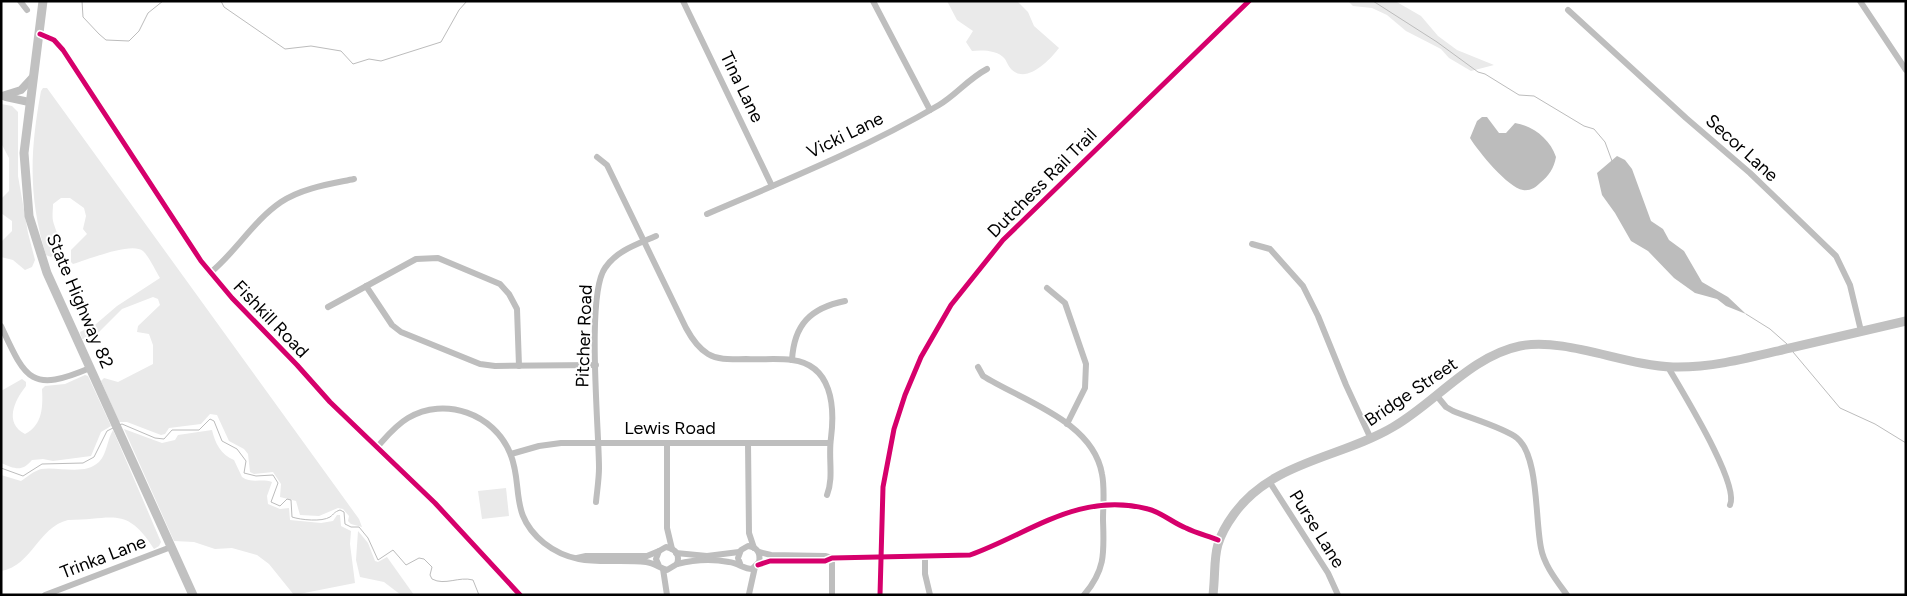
<svg xmlns="http://www.w3.org/2000/svg" width="1907" height="596" font-family="Figtree,sans-serif">
<style>
.green{fill:#eaeaea}
.water{fill:#bcbcbc}
.lines{fill:none;stroke-linecap:round;stroke-linejoin:round}
.stream{stroke:#bcbcbc;stroke-width:1}
.minor{stroke:#bebebe;stroke-width:6}
.tertiary{stroke:#bebebe;stroke-width:8}
.secondary{stroke:#c1c1c1;stroke-width:9}
.cycleway-casing{stroke:#fff;stroke-width:8}
.cycleway{stroke:#d6006c;stroke-width:5}
.labels{text-anchor:middle;stroke-width:4;stroke-linejoin:round;paint-order:stroke}
.street-label{font-size:18px;fill:#000;stroke:#fff}
</style>
<rect width="100%" height="100%" fill="#fff"/>
<g class="green">
<path d="M 947,1 L 1017,1 L 1028,12 L 1034,26 L 1059,48 C 1050,60 1026,85 1011,69 C 1008,66 1007,62 1005,59 C 998,50 982,50 972,51 L 966,42 L 973,31 L 957,20 Z"/>
<polygon points="1348,1 1395,1 1421,16 1438,36 1457,50 1494,65 1471,71 1449,58 1441,49 1406,31 1387,15 1372,8 1353,6"/>
<path d="M 43,88 L 47,88 L 359,519 L 362,527 L 351,524 L 348,521 L 349,516 L 343,509 L 338,508 L 319,516 L 300,515 L 296,501 L 280,497 L 281,484 L 273,472 L 254,474 L 250,472 L 248,454 L 244,449 L 229,441 L 217,415 L 210,414 L 201,424 L 169,428 L 165,434 L 161,435 L 127,422 L 119,422 L 101,381 L 104,378 L 118,382 L 153,364 L 153,345 L 149,334 L 137,332 L 138,326 L 160,305 L 158,299 L 153,297 L 122,309 L 94,337 L 82,339 L 80,332 L 96,324 L 117,306 L 160,278 C 155,270 150,258 143,251 C 132,241 87,260 73,264 L 71,262 L 71,250 L 87,234 L 83,229 L 86,216 L 84,208 L 70,198 L 61,198 L 53,204 C 53,209 52,216 53,221 C 57,236 66,246 51,257 L 46,255 C 28,197 30,150 41,91 Z"/>
<polygon points="1,104 12,106 18,112 18,176 28,233 35,260 32,267 25,270 13,260 1,257 1,242 12,231 12,221 1,213 1,199 9,191 9,158 1,143"/>
<path d="M 85,375 L 88,376 L 111,426 L 101,432 L 91,456 L 53,461 L 43,459 L 32,460 C 22,472 15,469 1,463 L 1,391 L 22,379 L 26,382 L 26,386 C 14,401 4,423 25,434 C 43,425 43,406 42,389 L 45,386 L 65,384 Z"/>
<path d="M 124,429 L 162,443 L 175,440 L 178,435 L 212,430 C 215,443 221,455 234,460 L 242,477 C 252,484 262,478 272,482 L 267,496 L 268,504 L 280,509 L 289,508 L 290,520 L 321,523 L 333,521 L 337,515 L 340,515 L 341,526 L 351,531 L 350,544 L 355,583 L 294,595 L 269,564 L 257,555 L 232,548 L 215,549 L 194,542 L 174,541 Z"/>
<path d="M 113,430 L 161,542 L 159,546 L 154,549 C 126,505 113,520 68,520 C 38,527 32,566 1,571 L 1,475 L 21,481 C 27,477 34,471 41,469 C 58,466 84,476 99,462 C 107,454 107,440 113,430 Z"/>
<polygon points="506,488 509,516 482,519 478,491"/>
<polygon points="358,531 368,543 375,561 378,562 387,557 414,595 401,595 384,582 360,577 356,560"/>
</g>
<g class="water">
<path d="M 1482,117 L 1487,117 L 1499,133 L 1506,133 L 1515,123 C 1533,126 1550,139 1556,157 C 1554,168 1549,176 1540,183 C 1535,188 1530,191 1523,190 C 1508,188 1478,151 1470,138 L 1477,121 Z"/>
<polygon points="1617,156 1625,160 1632,169 1651,221 1663,229 1669,240 1684,251 1702,282 1728,297 1746,314 1726,306 1717,299 1695,293 1674,278 1648,251 1631,241 1615,213 1602,195 1597,173"/>
</g>
<g class="lines">
<g class="stream">
<polyline points="82,1 83,17 99,34 106,40 129,41 139,31 148,13 163,1"/>
<polyline points="221,1 224,7 285,49 311,46 341,51 353,64 369,59 381,61 441,42 459,10 467,1"/>
<polyline points="1373,1 1437,42 1478,72 1485,74 1519,95 1534,96 1584,126 1594,129 1605,142 1612,161"/>
<polyline points="1746,314 1770,329 1787,344"/>
<polyline points="1793,352 1840,408 1875,424 1906,443"/>
<path d="M 119,425 L 122,424 L 155,438 L 164,439 L 172,430 L 199,430 L 210,419 L 214,421 L 222,441 L 237,449 L 246,461 L 244,473 L 256,476 L 273,475 L 278,483 L 271,502 L 280,506 L 287,499 L 291,500 L 292,517 C 301,520 322,522 330,517 C 334,514 334,512 340,510 L 344,512 L 345,524 L 351,527 L 359,527 L 368,538 L 378,560 L 393,550 L 406,565 L 419,558 L 424,559 L 432,567 L 430,575 L 432,579 C 445,586 459,576 473,580 L 479,595"/>
<polyline points="1,468 23,476 42,464 83,463 94,457 107,431 113,428"/>
</g>
<g class="minor">
<polyline points="20,1 27,10"/>
<polyline points="683,1 772,186"/>
<polyline points="873,1 930,110"/>
<polyline points="1860,1 1906,70"/>
<polyline points="1568,10 1686,118 1750,173 1836,256 1850,285 1861,331"/>
<polyline points="40,34 54,40 63,50 201,261 232,298 297,365 330,402 435,503 520,595"/>
<path d="M 597,157 L 607,165 L 686,328 C 692,339 698,348 708,354 C 720,361 733,359 746,359 C 761,360 777,358 792,360 C 832,365 835,406 831,438 C 828,458 834,477 827,495"/>
<path d="M 707,214 C 784,181 866,148 939,105 C 956,95 968,79 987,69"/>
<polyline points="1252,244 1270,249 1303,286 1318,316 1346,385 1371,439"/>
<path d="M 210,273 C 236,252 253,221 281,202 C 302,188 330,184 354,179"/>
<polyline points="366,286 392,325 401,332 480,364 495,366 596,365"/>
<polyline points="1047,288 1065,303 1086,364 1085,388 1067,424"/>
<polyline points="328,307 416,259 438,258 500,284 509,294 517,309 519,366"/>
<path d="M 1,326 C 26,380 31,393 90,368"/>
<path d="M 792,360 C 794,325 810,308 845,301"/>
<path d="M 978,367 L 983,376 C 1023,401 1093,421 1102,474 C 1105,489 1103,505 1103,520 C 1104,552 1106,569 1084,595"/>
<path d="M 1668,367 C 1681,390 1740,484 1730,505"/>
<path d="M 1437,396 L 1446,407 L 1453,411 C 1470,418 1505,428 1517,438 C 1539,456 1535,520 1541,548 C 1544,565 1557,581 1567,595"/>
<polyline points="667,443 667,528 672,549"/>
<polyline points="748,443 749,533 754,548"/>
<path d="M 378,446 C 387,436 396,425 408,418 C 445,396 494,414 510,453 C 524,486 508,514 544,543 C 577,569 608,558 646,562 C 654,563 660,568 667,570 L 677,564 C 680,555 676,549 666,547 L 659,551 L 656,559 L 659,566"/>
<polyline points="511,454 539,446 561,443 830,443"/>
<polyline points="1269,481 1328,573 1338,595"/>
<path d="M 596,502 C 597,491 599,479 599,468 C 599,429 586,295 605,268 C 617,250 638,244 656,236"/>
<polyline points="759,552 771,555 825,556 832,558"/>
<polyline points="676,553 707,556 739,552"/>
<polyline points="925,557 925,574 930,595"/>
<polyline points="577,558 586,556 647,556 659,551"/>
<polyline points="832,558 832,595"/>
<path d="M 677,564 C 693,560 713,559 729,562 C 738,563 744,569 752,569 L 759,562 C 761,553 757,547 748,546 L 741,550 L 738,558 L 741,566"/>
<path d="M 758,565 L 770,561 L 825,561 L 832,558 L 970,555 C 1031,533 1079,491 1148,509 C 1161,512 1173,523 1186,528 C 1196,533 1208,536 1218,540"/>
<polyline points="663,569 667,595"/>
<polyline points="749,594 755,567"/>
<polyline points="45,595 171,547"/>
</g>
<g class="tertiary">
<polyline points="2,96 21,90 33,77"/>
<polyline points="6,97 29,102"/>
</g>
<g class="secondary">
<polyline points="43,1 24,153 29,216 47,273 193,595"/>
<path d="M 1213,595 C 1217,559 1210,547 1234,514 C 1272,461 1341,458 1393,427 C 1435,403 1471,356 1520,346 C 1565,337 1626,366 1673,367 C 1713,368 1752,357 1790,348 C 1829,339 1867,330 1906,321"/>
</g>
<g class="cycleway-casing">
<g id="cycleway">
<polyline points="40,34 54,40 63,50 201,261 232,298 297,365 330,402 435,503 520,595"/>
<path d="M 758,565 L 770,561 L 825,561 L 832,558 L 970,555 C 1031,533 1079,491 1148,509 C 1161,512 1173,523 1186,528 C 1196,533 1208,536 1218,540"/>
<polyline points="880,595 883,487 894,429 905,395 921,357 951,305 1003,240 1249,1"/>
</g>
</g>
<use href="#cycleway" class="cycleway"/>
</g>
<g class="labels">
<g class="street-label">
<text transform="translate(742 87) rotate(64)" y="6">Tina Lane</text>
<text transform="translate(845 135) rotate(-26)" y="6">Vicki Lane</text>
<text transform="translate(1742 148) rotate(42)" y="6">Secor Lane</text>
<text transform="translate(1042 183) rotate(-45)" y="6">Dutchess Rail Trail</text>
<text transform="translate(80 301) rotate(67)" y="6">State Highway 82</text>
<text transform="translate(271 319) rotate(46)" y="6">Fishkill Road</text>
<text transform="translate(584 336) rotate(-88)" y="6">Pitcher Road</text>
<text transform="translate(1411 392) rotate(-34)" y="6">Bridge Street</text>
<text x="670" y="434">Lewis Road</text>
<text transform="translate(1317 529) rotate(58)" y="6">Purse Lane</text>
<text transform="translate(103 557) rotate(-21)" y="6">Trinka Lane</text>
</g>
</g>
<rect width="1907" height="596" fill="none" stroke="#000000" stroke-width="5"/>
</svg>
